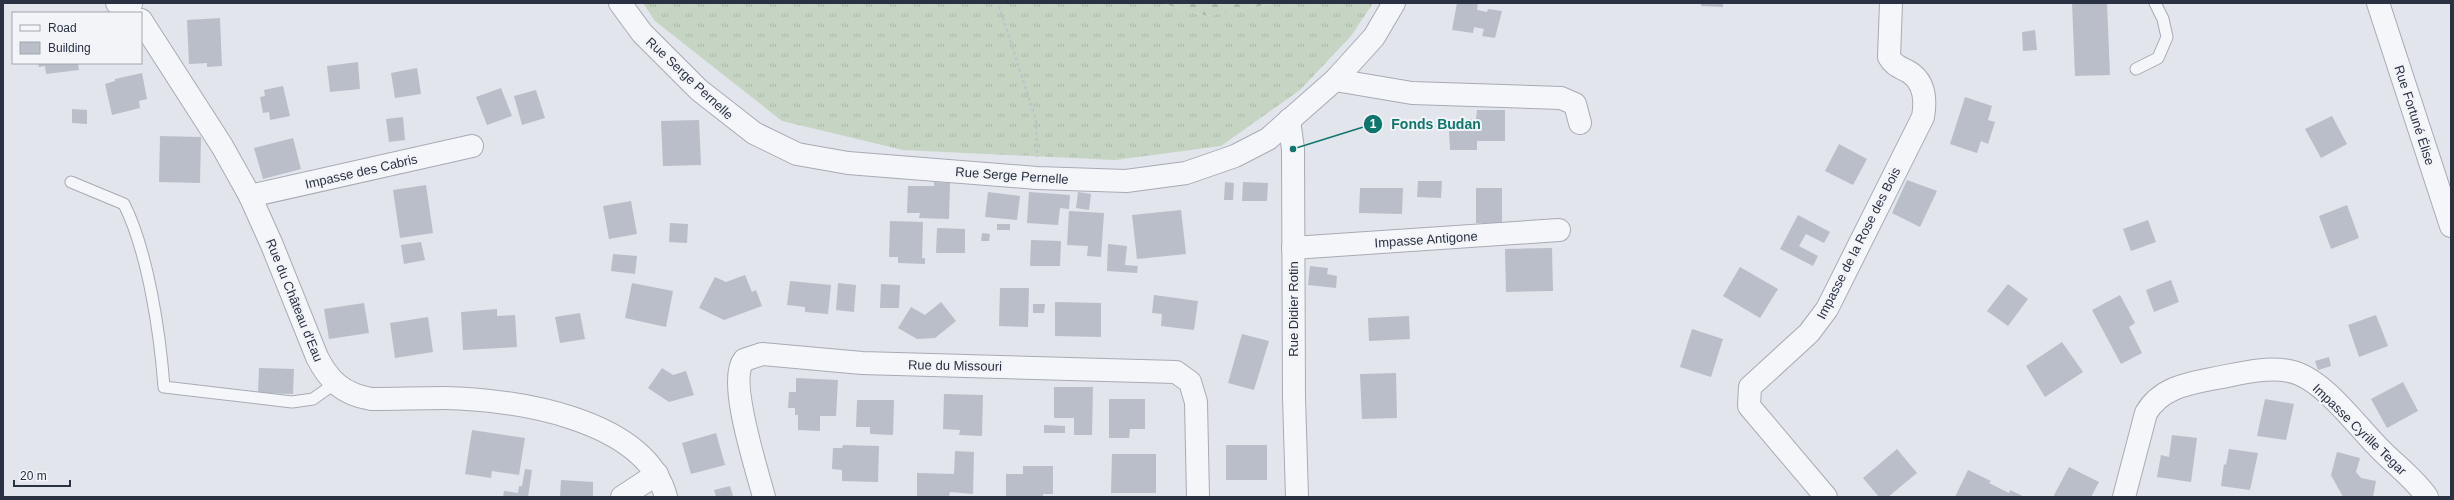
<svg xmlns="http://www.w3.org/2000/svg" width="2454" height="500" font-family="Arial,sans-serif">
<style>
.grass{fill:url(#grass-tufts)}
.forest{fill:url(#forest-firs)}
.building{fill:#b9bec8}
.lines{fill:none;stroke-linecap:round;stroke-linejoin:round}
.service-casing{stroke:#a7abb5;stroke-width:13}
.minor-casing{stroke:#a7abb5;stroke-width:24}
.tertiary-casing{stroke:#a7abb5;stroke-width:24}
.path{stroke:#c0c3ca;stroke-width:2.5;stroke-dasharray:3 3;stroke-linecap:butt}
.service{stroke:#f5f6f9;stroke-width:11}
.minor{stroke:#f5f6f9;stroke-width:22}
.tertiary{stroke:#f5f6f9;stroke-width:22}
.labels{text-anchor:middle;stroke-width:4;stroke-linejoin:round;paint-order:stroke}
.street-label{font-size:13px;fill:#2a3143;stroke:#f2f4f8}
.leader{fill:none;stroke:#0f766e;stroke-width:1.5}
.callout-dot{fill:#0f766e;stroke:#f2f4f8;stroke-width:1.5}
.mark-label{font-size:12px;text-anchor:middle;font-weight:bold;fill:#fff}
.callout-label{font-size:14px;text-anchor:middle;font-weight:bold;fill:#0f766e;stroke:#f2f4f8;stroke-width:4;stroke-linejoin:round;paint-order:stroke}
</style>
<defs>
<pattern id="grass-tufts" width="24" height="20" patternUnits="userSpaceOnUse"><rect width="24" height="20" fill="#c6d5c3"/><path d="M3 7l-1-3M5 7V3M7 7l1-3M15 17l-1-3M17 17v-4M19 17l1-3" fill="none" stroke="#aab7a9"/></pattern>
<pattern id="forest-firs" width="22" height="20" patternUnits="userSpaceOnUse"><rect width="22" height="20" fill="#c6d5c3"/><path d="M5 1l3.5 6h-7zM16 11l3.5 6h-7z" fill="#aab7a9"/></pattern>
</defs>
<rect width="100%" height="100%" fill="#e2e5eb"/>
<polygon class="grass" points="643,3 1161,3 1207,16 1276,3 1373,3 1351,36 1300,90 1221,146 1115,160 903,150 782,121 655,21"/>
<polygon class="forest" points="1161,3 1276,3 1207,16"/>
<g class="building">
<polygon points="1457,3 1478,3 1477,10 1487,12 1488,9 1502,11 1495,38 1482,36 1484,29 1474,27 1473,33 1452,30"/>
<polygon points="1701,3 1723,3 1723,7 1701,6"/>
<polygon points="2072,3 2107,3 2110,75 2075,76"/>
<polygon points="220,18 222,66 207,67 207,63 189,64 187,20"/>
<polygon points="2035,30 2037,50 2023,51 2022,32"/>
<polygon points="358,62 360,89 330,92 327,66"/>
<polygon points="38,63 78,63 79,70 46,74 45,66 39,67"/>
<polygon points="417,68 421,94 395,98 391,73"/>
<polygon points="142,73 147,99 139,101 140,108 112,115 105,84 115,81 115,79"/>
<polygon points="283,86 290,116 270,120 269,112 263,113 260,97 265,96 264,90"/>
<polygon points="501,88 512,116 487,125 476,97"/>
<polygon points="536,90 545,118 522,125 514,96"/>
<polygon points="1965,97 1992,106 1988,120 1995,122 1988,144 1981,141 1977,153 1950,144"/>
<polygon points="72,109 87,110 87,124 72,123"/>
<polygon points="1477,110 1505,110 1505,141 1477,141 1477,150 1450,150 1449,131 1467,130 1467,119 1476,119"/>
<polygon points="2332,116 2347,144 2321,158 2305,129"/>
<polygon points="403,117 405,140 389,142 386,119"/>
<polygon points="699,120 701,165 663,166 661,121"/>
<polygon points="160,136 201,137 200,183 159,182"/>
<polygon points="293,138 301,169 263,179 254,148"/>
<polygon points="1839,144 1867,159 1853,185 1825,171"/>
<polygon points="1907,180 1937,191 1920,227 1892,213"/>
<polygon points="1418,181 1442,181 1441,198 1417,197"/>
<polygon points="934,182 950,183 949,219 919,218 920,213 907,213 908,186 934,186"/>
<polygon points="1225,182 1234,183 1233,200 1224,200"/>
<polygon points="1243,182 1268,183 1267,201 1242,201"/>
<polygon points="426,185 433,233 400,238 393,190"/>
<polygon points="1360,188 1403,188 1402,214 1359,213"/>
<rect x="1476" y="188" width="26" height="35"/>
<polygon points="988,192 1020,196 1017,220 985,217"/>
<polygon points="1029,192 1070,195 1069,209 1060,208 1058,225 1027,223"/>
<polygon points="1078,192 1091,194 1089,210 1076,208"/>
<polygon points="631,201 637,234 609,239 603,206"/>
<polygon points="2347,205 2359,238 2331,249 2319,216"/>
<polygon points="1181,210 1186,254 1137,259 1132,215"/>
<polygon points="1069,211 1104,213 1101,257 1087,256 1088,246 1067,245"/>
<polygon points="1798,215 1830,232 1824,243 1806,234 1799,246 1818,256 1813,266 1780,249"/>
<polygon points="2148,220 2156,242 2131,251 2123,229"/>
<polygon points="890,221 923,222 922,258 925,258 925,264 898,263 898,257 889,257"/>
<polygon points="670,223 688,224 687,243 669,242"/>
<rect x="997" y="224" width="13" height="6"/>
<polygon points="937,228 965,229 965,253 936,253"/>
<polygon points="982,233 990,234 989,241 981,241"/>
<polygon points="1031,240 1061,241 1060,266 1030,266"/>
<polygon points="421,242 425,260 404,264 401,245"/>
<polygon points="1108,244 1127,246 1125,265 1138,266 1137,273 1107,271"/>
<polygon points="1552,248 1553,291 1506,292 1505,249"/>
<polygon points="613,254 637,256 635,274 611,271"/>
<polygon points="1310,266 1328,268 1327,274 1337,276 1336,288 1308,285"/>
<polygon points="1740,267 1778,289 1760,318 1723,296"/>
<polygon points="745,275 752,292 756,290 762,306 724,320 699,308 715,277 726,282"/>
<polygon points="2171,280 2179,302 2154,312 2146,290"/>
<polygon points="790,281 831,285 828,314 805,312 805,307 787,305"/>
<polygon points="632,283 673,291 666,327 625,318"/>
<polygon points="838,283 856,285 854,312 836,310"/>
<polygon points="881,284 900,285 899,308 880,308"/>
<polygon points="2008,284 2028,299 2008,326 1987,311"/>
<polygon points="1000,288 1029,288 1028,327 999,326"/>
<polygon points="1154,295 1198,301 1194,330 1161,326 1162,314 1152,313"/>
<polygon points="2120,295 2135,323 2129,327 2142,353 2121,364 2092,310"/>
<polygon points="941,302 956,321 935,338 917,339 898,328 911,307 925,315"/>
<polygon points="1055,302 1101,303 1101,337 1055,336"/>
<polygon points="364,303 369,333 329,339 324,309"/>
<polygon points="1033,304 1045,304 1044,313 1033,313"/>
<polygon points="497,309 497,316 515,315 517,347 463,350 461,312"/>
<polygon points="580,313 585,339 560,343 555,317"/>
<polygon points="2376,315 2388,346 2359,357 2348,325"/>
<polygon points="1409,316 1410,339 1369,341 1368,318"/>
<polygon points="428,317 433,352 395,358 390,323"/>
<polygon points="1692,329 1723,339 1711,377 1680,367"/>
<polygon points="1242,334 1269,341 1254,390 1228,383"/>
<polygon points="2062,342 2083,372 2045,397 2026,366"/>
<polygon points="2329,357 2331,366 2318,370 2315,361"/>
<polygon points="259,368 294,369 293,394 258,393"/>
<polygon points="662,368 673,375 686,371 694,395 669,402 648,388"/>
<polygon points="1396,373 1397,418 1362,419 1360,374"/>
<polygon points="796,378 838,380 836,416 820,416 820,431 798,430 798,415 795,415 795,408 788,408 789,392 796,392"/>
<polygon points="2403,382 2418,411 2387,428 2371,399"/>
<polygon points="1054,387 1093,387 1092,435 1074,435 1074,418 1054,418"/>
<polygon points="944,394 983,395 982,436 959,435 960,430 943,429"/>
<polygon points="1109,399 1145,399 1145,429 1130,429 1129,438 1109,438"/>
<polygon points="2265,399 2294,404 2286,440 2257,436"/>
<polygon points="857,400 894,400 893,435 870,434 870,427 856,427"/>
<polygon points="1044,425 1065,426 1065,433 1044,433"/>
<polygon points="472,430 525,438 519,475 492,471 491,478 465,474"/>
<polygon points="716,433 725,465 691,474 682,443"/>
<polygon points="2172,435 2197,438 2191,482 2157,477 2161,455 2169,457"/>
<polygon points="843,445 879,446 878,482 842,481 842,470 832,469 833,448 842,448"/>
<rect x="1226" y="445" width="41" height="35"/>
<polygon points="1897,449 1917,473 1888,497 1879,497 1863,478"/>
<polygon points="2229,449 2258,453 2250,490 2221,486 2224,464 2226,465"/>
<polygon points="955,451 974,452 973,494 950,492 949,497 917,496 917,473 954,474"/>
<polygon points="2337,452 2360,458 2356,472 2361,478 2376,481 2373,497 2343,497 2331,475"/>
<polygon points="1112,454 1156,454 1156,493 1111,493"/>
<polygon points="1023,466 1053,466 1053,494 1043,494 1043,497 1006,497 1006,474 1023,474"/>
<polygon points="2069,467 2099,482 2091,497 2053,497"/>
<polygon points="525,469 532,470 528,497 503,497 504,491 518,493 519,486 522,486"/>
<polygon points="1968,470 1991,481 1989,483 2009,493 2010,490 2025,497 1955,497"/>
<polygon points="561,480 593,482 593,497 560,497"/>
<polygon points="730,486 733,496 716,497 714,490"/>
</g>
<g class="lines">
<g class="service-casing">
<g id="service">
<polyline points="2136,69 2158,58 2167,37 2163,19 2155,3"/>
<path d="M 71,182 L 124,204 C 148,252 160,333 164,387 L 292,402 L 313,399 L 334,384"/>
</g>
</g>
<g class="minor-casing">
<g id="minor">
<polyline points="117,3 131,4"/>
<polyline points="620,3 642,33 699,90 754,133 797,154 848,163 1037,178 1126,181 1186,173 1235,156 1268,139 1335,80 1374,37 1394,3"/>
<path d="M 141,20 L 222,146 L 250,196 L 272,245 L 317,357 C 329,381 343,394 371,399 C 395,399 419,398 444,398 C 513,399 645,418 666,497"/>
<polyline points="1335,80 1412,93 1561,98 1575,104 1580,123"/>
<polyline points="1289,120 1293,149 1294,397 1297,497"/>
<polyline points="250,196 472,146"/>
<polyline points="1293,248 1559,230"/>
<polyline points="622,497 657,474"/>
<path d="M 764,497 C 757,470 727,380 744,360 L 762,354 L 862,363 L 1176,372 L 1190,382 L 1196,402 L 1198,497"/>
<path d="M 1826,497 L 1749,406 L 1750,387 L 1809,333 L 1827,309 L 1923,117 C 1926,100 1925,82 1909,72 C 1900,67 1894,66 1889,57 L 1891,3"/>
<path d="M 2124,497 L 2146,413 C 2160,389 2185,384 2211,379 C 2235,375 2264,366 2289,371 C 2322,377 2355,424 2378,447 C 2394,464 2414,478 2427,497"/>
</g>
</g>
<g class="tertiary-casing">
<polyline id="tertiary" points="2378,3 2451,226"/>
</g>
<polyline class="path" points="999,6 1036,120 1037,157"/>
<use href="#service" class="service"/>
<use href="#minor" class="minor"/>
<use href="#tertiary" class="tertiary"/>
</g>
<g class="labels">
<g class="street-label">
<text transform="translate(690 78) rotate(43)" y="5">Rue Serge Pernelle</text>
<text transform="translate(2415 115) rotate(72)" y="5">Rue Fortuné Élise</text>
<text transform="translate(361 171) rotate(-13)" y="5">Impasse des Cabris</text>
<text transform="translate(1012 175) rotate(4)" y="5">Rue Serge Pernelle</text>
<text transform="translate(1426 239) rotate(-4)" y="5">Impasse Antigone</text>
<text transform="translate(1858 243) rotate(-63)" y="5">Impasse de la Rose des Bois</text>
<text transform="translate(295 300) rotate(68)" y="5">Rue du Château d'Eau</text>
<text transform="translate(1293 309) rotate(-90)" y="5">Rue Didier Rotin</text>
<text transform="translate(955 365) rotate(1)" y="5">Rue du Missouri</text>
<text transform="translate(2360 429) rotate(44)" y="5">Impasse Cyrille Tegar</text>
</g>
</g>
<path class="leader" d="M1293 149L1373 124"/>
<g class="callout-dot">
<circle cx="1293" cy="149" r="4"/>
<circle cx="1373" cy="124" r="10"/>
</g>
<g class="mark-label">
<text x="1373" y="128">1</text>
</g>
<g class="callout-label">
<text x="1436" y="129">Fonds Budan</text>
</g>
<rect width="2454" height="500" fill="none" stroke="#2a3143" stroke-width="8"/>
<rect x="12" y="12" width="130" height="52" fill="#f2f4f8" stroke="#a2a6b0"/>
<rect x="20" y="25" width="20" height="6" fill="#f5f6f9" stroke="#a2a6b0"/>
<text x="48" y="32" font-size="12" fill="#2a3143">Road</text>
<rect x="20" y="42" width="20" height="12" fill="#b9bec8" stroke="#a2a6b0"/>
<text x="48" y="52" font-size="12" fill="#2a3143">Building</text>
<path d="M14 480v6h56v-6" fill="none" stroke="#2a3143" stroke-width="2"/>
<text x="20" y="480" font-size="12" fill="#2a3143" stroke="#f2f4f8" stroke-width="3" paint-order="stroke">20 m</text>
</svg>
